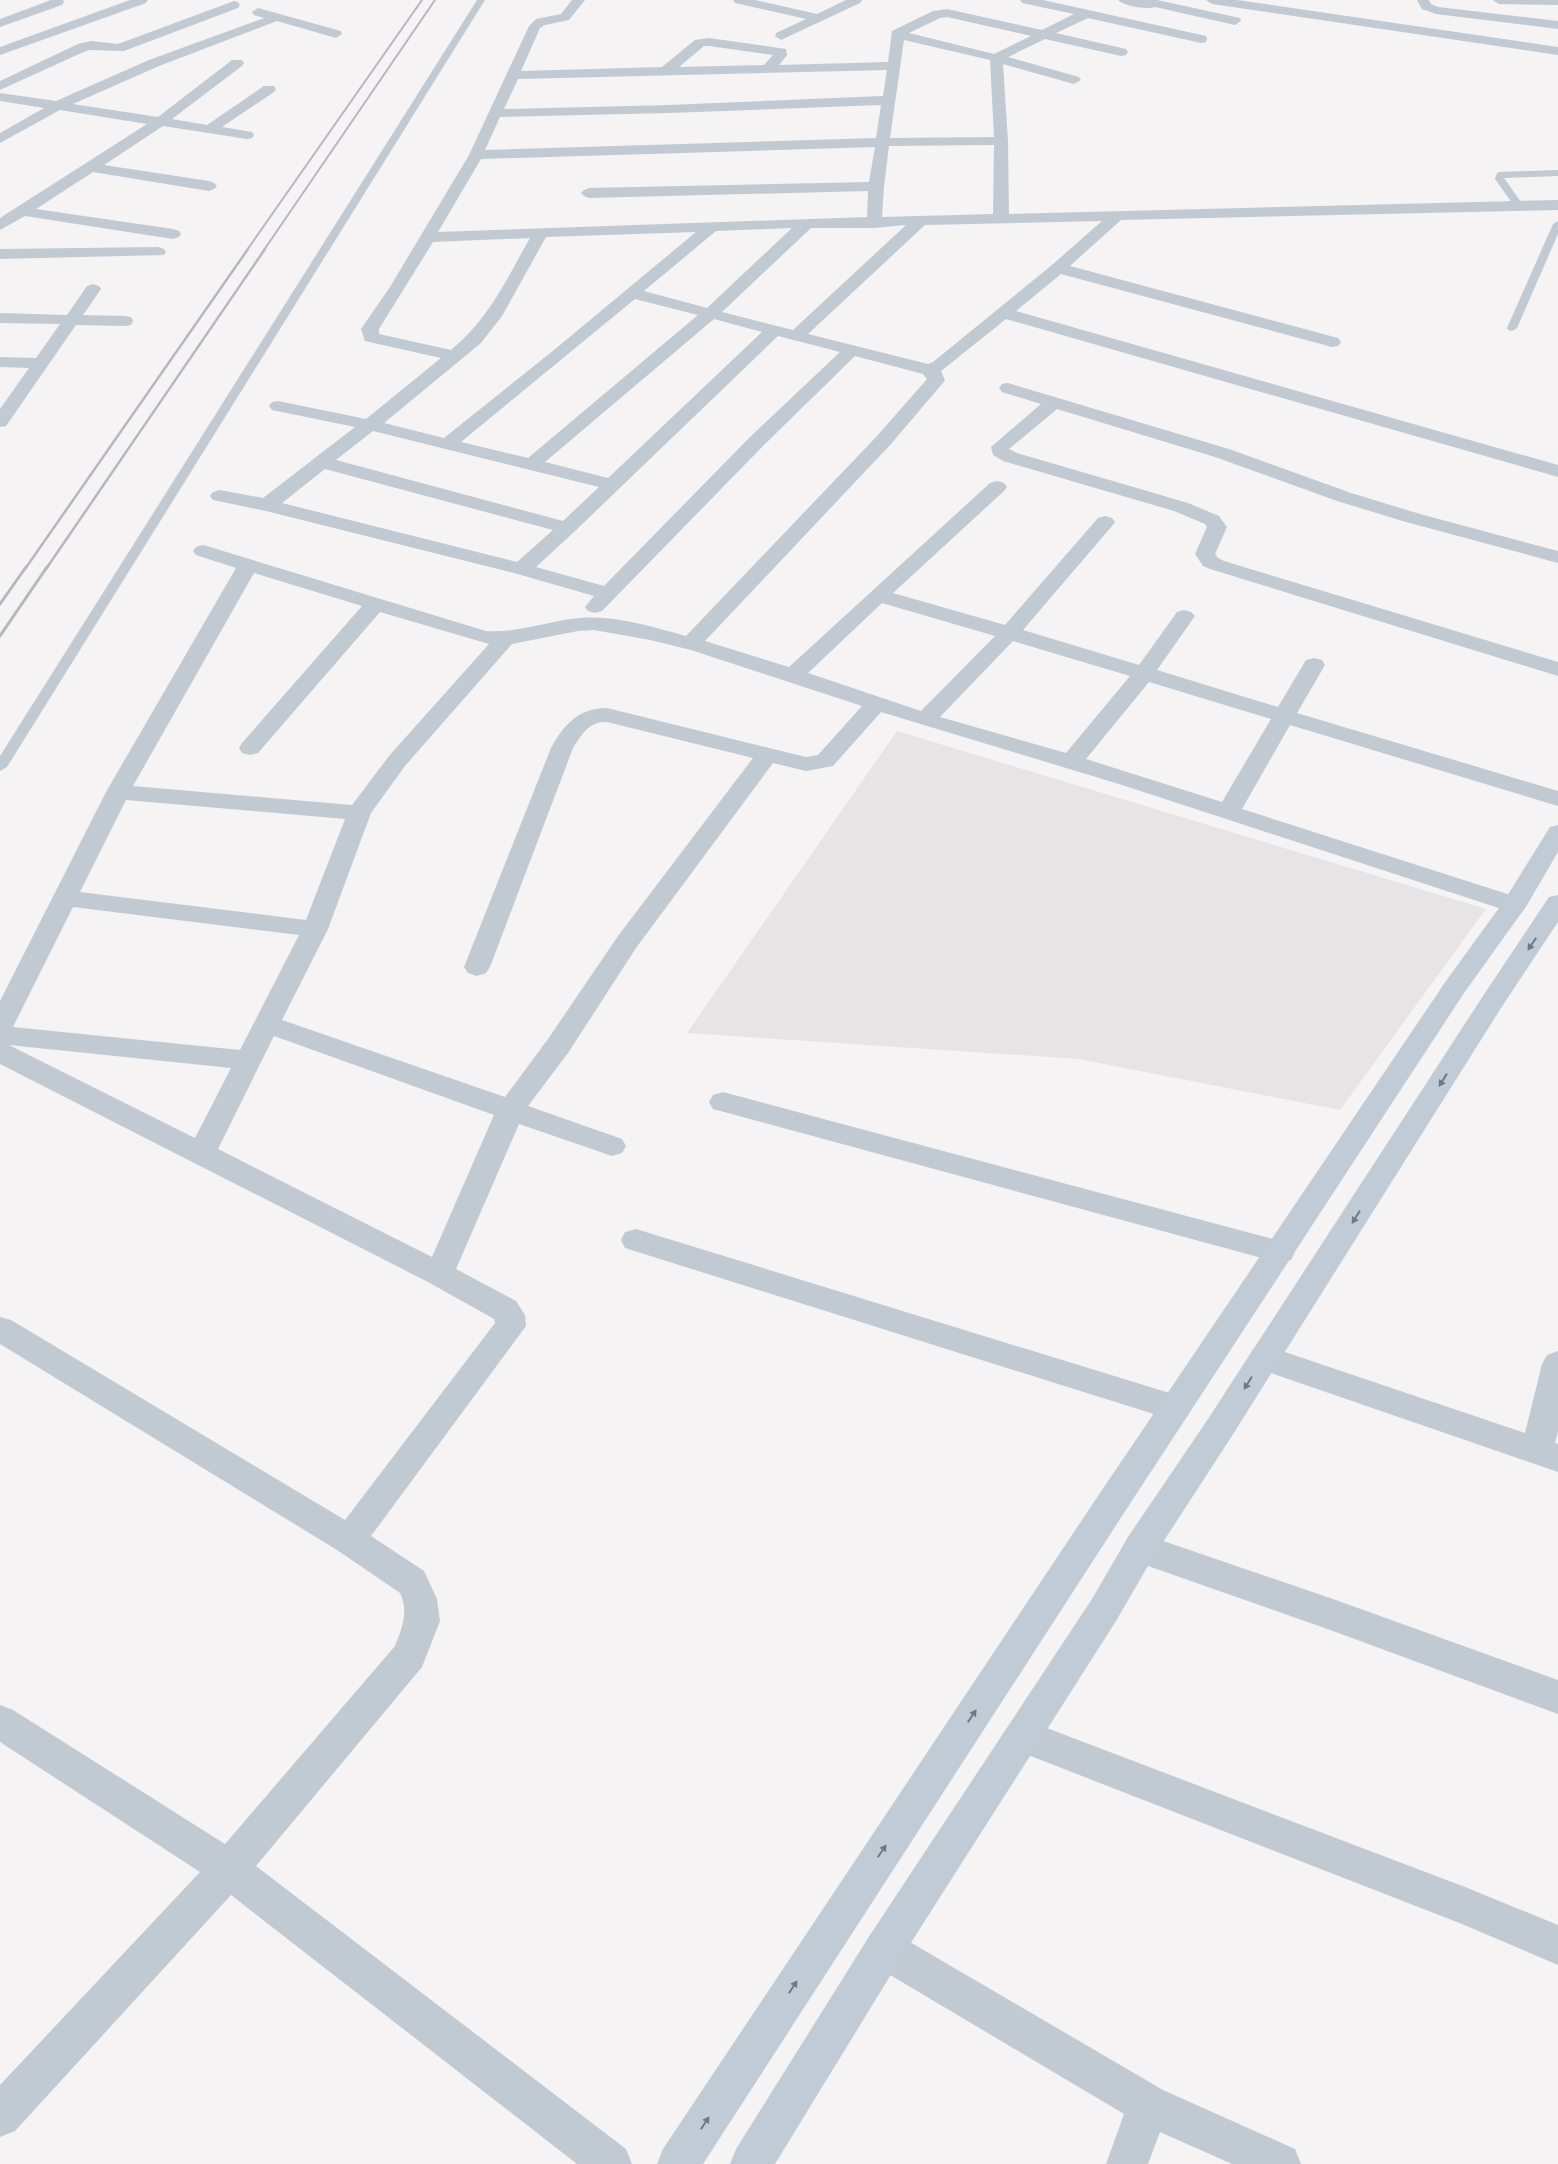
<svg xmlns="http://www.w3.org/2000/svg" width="1558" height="2164" font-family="'Archivo Narrow',sans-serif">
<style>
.education{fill:#e6e4e5}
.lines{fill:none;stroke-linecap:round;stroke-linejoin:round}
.lane{fill:#c1cad2;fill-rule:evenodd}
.street{fill:#c1cad2;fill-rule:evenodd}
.secondary{fill:#c1cbd6;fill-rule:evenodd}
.rail-far2{stroke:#b5b8bd;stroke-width:2}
.rail-far1{stroke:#b5b8bd;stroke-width:2.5}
.rail{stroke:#b5b8bd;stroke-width:3}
.oneway{fill:#6e7984}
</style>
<rect width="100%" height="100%" fill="#f5f3f3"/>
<polygon class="education" points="897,731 1486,909 1340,1110 1079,1059 687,1033"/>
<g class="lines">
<g class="lane">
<polygon points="477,0 485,0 7,767 0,771 0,756"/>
<polygon points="1558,170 1558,176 1504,178 1523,205 1518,208 1515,207 1495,179 1497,173 1500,172"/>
<polygon points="1558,221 1558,234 1517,328 1512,331 1508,330 1507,328 1553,224"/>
</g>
<g class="street">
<polygon points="51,0 63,0 64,2 62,5 0,27 0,19"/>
<polygon points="130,0 148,0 146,3 0,55 0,47"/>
<path d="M 572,0 L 585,0 L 569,20 L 545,25 L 540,28 L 521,71 L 662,67 L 695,40 L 709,38 L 786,49 L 787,55 L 779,65 L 888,62 L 892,31 L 933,11 L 947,9 L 1042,30 L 1074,14 L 1022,3 L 1020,0 L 1043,0 L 1206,36 L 1207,39 L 1206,42 L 1201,43 L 1088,18 L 1056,33 L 1126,49 L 1128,52 L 1126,55 L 1121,56 L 1045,39 L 1008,57 L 1079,77 L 1081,80 L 1074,84 L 1003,64 L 1008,141 L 1009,214 L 1558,200 L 1558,210 L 1121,220 L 1070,266 L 1338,338 L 1341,342 L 1338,346 L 1332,347 L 1061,274 L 1016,311 L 1558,465 L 1558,477 L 1006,319 L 941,371 L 945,380 L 942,384 L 891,444 L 705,641 L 789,667 L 990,483 L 997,481 L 1004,483 L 1007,487 L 1004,491 L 893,593 L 1005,625 L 1098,518 L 1105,516 L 1112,518 L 1115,522 L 1112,526 L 1023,630 L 1139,665 L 1177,612 L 1184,610 L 1191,612 L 1195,616 L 1157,670 L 1278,707 L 1306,660 L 1314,658 L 1322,660 L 1325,665 L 1297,713 L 1558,791 L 1558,806 L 1290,725 L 1242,809 L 1523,899 L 1527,905 L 1523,911 L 1514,913 L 1119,784 L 881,712 L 833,766 L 806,771 L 773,763 L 636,948 L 568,1053 L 528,1106 L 622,1139 L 626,1146 L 622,1153 L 612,1156 L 519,1124 L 456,1269 L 516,1301 L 525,1315 L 526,1326 L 371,1536 L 424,1571 L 437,1599 L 440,1621 L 422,1667 L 256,1866 L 626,2149 L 632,2164 L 577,2164 L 231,1895 L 15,2131 L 0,2137 L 0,2085 L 200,1872 L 0,1742 L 0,1705 L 13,1710 L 225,1844 L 395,1646 C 402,1628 409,1612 400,1593 L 337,1550 L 0,1344 L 0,1317 L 11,1320 L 345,1520 L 495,1323 L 494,1319 L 428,1282 L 0,1064 L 0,1001 L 106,792 L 236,568 L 196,555 L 193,551 L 196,547 L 203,545 L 210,547 L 486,631 C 519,633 548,621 580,618 C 616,615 652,627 686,636 L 877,436 L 927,379 L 923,374 L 855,356 L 763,446 L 602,611 L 595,613 L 588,611 L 585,607 L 594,596 L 514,573 L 266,511 L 213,500 L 210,496 L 213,492 L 220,490 L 263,498 L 355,427 L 272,410 L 269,406 L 272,402 L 278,401 L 366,419 L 441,358 L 365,341 L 361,329 L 390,287 L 469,155 L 529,26 L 536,19 L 561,14 ZM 947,17 L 1031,36 L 994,54 L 909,33 L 940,18 ZM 904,40 L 990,60 L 994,137 L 890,138 ZM 704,46 L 709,46 L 773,55 L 764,65 L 679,67 ZM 887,70 L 883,96 L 669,105 L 504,109 L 518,79 ZM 881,105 L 876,138 L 485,150 L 500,117 L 669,113 ZM 994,145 L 993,214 L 882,217 L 884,186 L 889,146 ZM 875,147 L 869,182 L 589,188 L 584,190 L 581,193 L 584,196 L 589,198 L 868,191 L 867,217 L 438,232 L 481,159 ZM 1102,221 L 1052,265 L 933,362 L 928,364 L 808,334 L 925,225 ZM 906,225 L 793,330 L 722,312 L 811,228 L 874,228 ZM 792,228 L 707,308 L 644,291 L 716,231 ZM 696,232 L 554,350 L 444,438 L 384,423 L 481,343 L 502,316 L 546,237 ZM 530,238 C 506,280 489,319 451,350 L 379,334 L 379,329 L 433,242 ZM 635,299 L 698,315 L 528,458 L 461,442 ZM 714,319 L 762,332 L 608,478 L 545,462 ZM 778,336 L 840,352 L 749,438 L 604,586 L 536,567 L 574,532 ZM 373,431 L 599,487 L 563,521 L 336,460 ZM 325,469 L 553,530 L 517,562 L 282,503 ZM 254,573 L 362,606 L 242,743 L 239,748 L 242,753 L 250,755 L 258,753 L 380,612 L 489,644 L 389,756 L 352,805 L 133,786 ZM 882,603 L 995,636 L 921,711 L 808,673 ZM 594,630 L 650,640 L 691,650 L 862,706 L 818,755 L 806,757 L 607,708 C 578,708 564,725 551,748 L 464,967 L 468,973 L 477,976 L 486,973 L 490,967 L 573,748 C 582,734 589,721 607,722 L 753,758 L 618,936 L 548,1039 L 505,1097 L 282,1020 L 328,929 L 371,813 L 405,766 L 512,644 L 578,631 ZM 1013,641 L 1130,676 L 1066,753 L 940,717 ZM 1149,682 L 1271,719 L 1222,802 L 1086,759 ZM 126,800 L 345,819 L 306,920 L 80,892 ZM 73,907 L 299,935 L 240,1050 L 13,1027 ZM 274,1036 L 494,1115 L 432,1257 L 218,1149 ZM 9,1045 L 231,1068 L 195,1138 Z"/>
<polygon points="733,0 755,0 817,14 846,0 862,0 860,3 781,40 775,36 776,33 806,19 735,3"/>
<path d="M 1118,0 L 1157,0 L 1240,18 L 1241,21 L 1235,25 L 1155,7 C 1147,10 1124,6 1118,0 Z"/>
<polygon points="1206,0 1237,0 1558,47 1558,55 1212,4"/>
<polygon points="1417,0 1429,0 1431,4 1438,7 1558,21 1558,29 1436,14 1422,9"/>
<polygon points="1493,0 1558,0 1558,5 1499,4"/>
<polygon points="234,1 238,2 240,5 238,8 124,51 88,50 0,90 0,81 78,44 91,41 118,44"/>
<polygon points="258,8 341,31 342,34 336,38 277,21 159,66 73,104 158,117 232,60 242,60 244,63 242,66 172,119 207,125 264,86 274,86 276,89 274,92 222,127 252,132 254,135 252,138 247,139 163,126 104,165 209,181 214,183 217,186 214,189 209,191 93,172 36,209 173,229 179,231 181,234 179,237 173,239 25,216 0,230 0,218 147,124 60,110 0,143 0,133 44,108 0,101 0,93 56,101 149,60 264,18 254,15 252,12"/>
<polygon points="158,247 164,249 166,252 164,255 0,259 0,249"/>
<polygon points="93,284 99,286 101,289 83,315 125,316 131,317 133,321 131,325 125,326 76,325 6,426 0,427 0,409 29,368 0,367 0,357 36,358 60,324 0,323 0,313 67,315 87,286"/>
<polygon points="1008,383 1229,449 1351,493 1420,514 1558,551 1558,563 1406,522 1337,501 1215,457 1057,409 1009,449 1017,453 1188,503 1219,516 1227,527 1215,554 1218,558 1224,561 1558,662 1558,676 1210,569 1203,566 1195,554 1207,527 1205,524 1174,511 1003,461 993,455 991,447 1041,404 1002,392 999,388 1002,384"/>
<polygon points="723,1092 1280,1241 1291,1244 1295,1252 1291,1260 1280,1263 713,1109 709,1102 713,1095"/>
<polygon points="636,1229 1176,1395 1187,1399 1192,1408 1187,1417 1176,1421 625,1248 621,1240 625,1232"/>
<polygon points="1264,1345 1525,1433 1542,1364 1547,1355 1558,1351 1558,1431 1555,1443 1558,1444 1558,1472 1253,1367 1248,1358 1253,1349"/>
<polygon points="1140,1533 1333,1599 1558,1680 1558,1714 1333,1631 1128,1559 1123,1548 1128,1537"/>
<polygon points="1023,1719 1465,1887 1558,1925 1558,1965 1462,1924 1010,1748 1005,1736 1010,1724"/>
<polygon points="884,1929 898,1935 1163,2090 1295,2149 1301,2164 1232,2164 1160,2132 1148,2164 1106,2164 1124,2114 870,1963 864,1949 870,1935"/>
</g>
<g class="secondary">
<polygon points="1558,825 1558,852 1527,905 1464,993 1122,1516 703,2164 657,2164 663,2149 1098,1496 1446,981 1504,901 1550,827"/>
<polygon points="1558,895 1558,922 1501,1008 1230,1439 1152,1559 1116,1621 898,1963 775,2164 730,2164 736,2149 870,1935 1092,1599 1128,1537 1208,1419 1483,996 1549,897"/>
</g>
<g class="rail-far2">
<polyline points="247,250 422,0"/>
<polyline points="264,250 435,0"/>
</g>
<g class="rail-far1">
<polyline points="25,569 248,249"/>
<polyline points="46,569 265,249"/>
</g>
<g class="rail">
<polyline points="0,604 26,567"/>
<polyline points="0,636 47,567"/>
</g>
</g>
<defs><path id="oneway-solid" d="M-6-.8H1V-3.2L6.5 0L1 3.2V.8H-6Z" transform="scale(1.25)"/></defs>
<g class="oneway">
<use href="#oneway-solid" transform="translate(1532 944) rotate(124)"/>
<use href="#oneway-solid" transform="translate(1443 1080) rotate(122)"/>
<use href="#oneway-solid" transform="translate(1356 1217) rotate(122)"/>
<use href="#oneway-solid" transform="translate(1248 1383) rotate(122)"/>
<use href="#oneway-solid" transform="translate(972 1716) rotate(-56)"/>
<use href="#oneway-solid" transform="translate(882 1851) rotate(-56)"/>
<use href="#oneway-solid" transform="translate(793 1987) rotate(-57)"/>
<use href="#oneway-solid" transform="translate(705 2123) rotate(-57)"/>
</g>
</svg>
